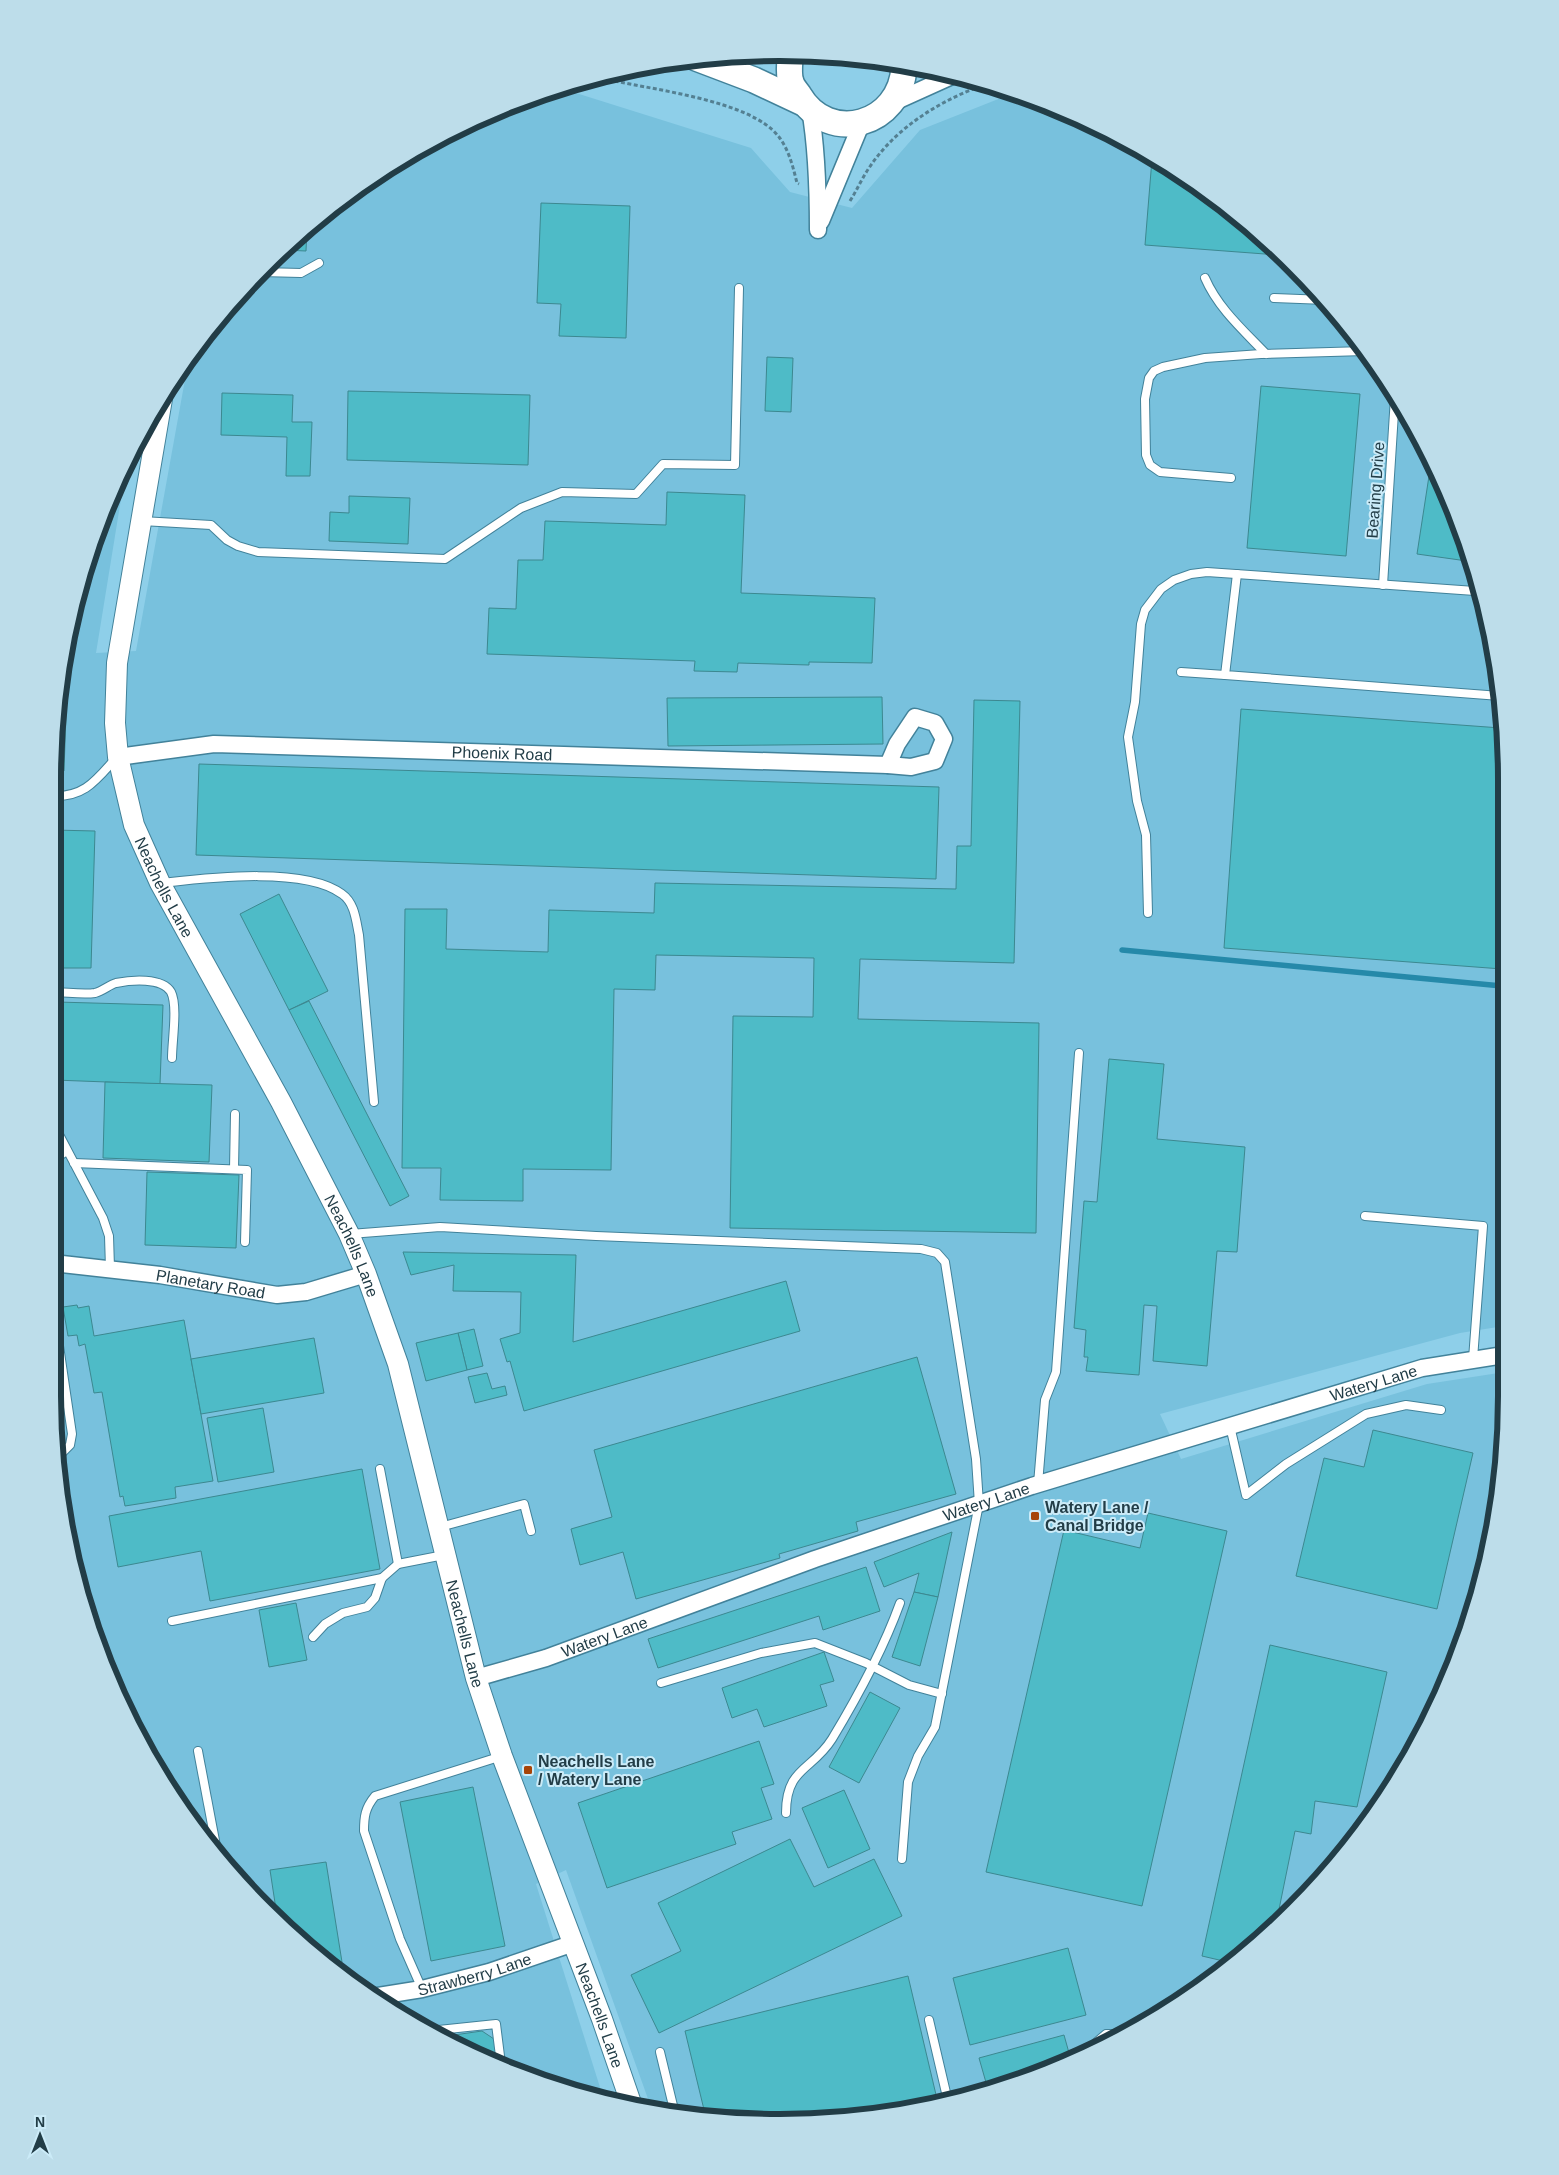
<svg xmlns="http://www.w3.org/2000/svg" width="1559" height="2175" font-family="Helvetica,sans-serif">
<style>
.built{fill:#78c1dd}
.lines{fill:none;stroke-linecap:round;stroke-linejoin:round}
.stream{stroke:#2589a9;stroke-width:5.5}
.building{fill:#4ebbc7;stroke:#3c8890}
.service-casing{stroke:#42829a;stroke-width:10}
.minor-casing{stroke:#42829a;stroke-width:19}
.tertiary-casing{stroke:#42829a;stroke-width:22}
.primary-casing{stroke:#42829a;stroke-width:28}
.path{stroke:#548092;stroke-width:3;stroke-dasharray:4 2.5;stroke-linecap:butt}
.service{stroke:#fff;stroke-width:8}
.minor{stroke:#fff;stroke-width:16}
.tertiary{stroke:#fff;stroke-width:20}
.primary{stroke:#fff;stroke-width:25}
.poi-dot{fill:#a74407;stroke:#cbebf8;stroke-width:2}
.labels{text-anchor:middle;stroke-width:4;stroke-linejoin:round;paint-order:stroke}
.street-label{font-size:16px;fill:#223d47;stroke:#cbebf8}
.poi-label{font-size:16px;font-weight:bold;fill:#223d47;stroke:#cbebf8;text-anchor:start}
.rim{fill:none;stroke:#223d47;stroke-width:6}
</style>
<rect width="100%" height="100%" fill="#8ecfe9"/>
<polygon class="built" points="560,88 751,148 790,192 852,208 920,130 1011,94 1101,128 1222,203 1326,300 1384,376 1451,501 1500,684 1504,1326 1460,1333 1160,1414 1181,1459 1427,1384 1505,1372 1505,1443 1482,1584 1431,1717 1356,1838 1259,1942 1183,2000 1058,2067 875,2116 779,2122 684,2116 652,2110 566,1870 536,1884 604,2100 591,2098 458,2048 376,2000 300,1942 175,1799 108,1674 77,1584 53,1395 53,779 67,637 108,502 127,462 96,653 136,651 188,363 233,300 300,233 416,150 546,91"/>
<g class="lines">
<polyline class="stream" points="1122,950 1502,986"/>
</g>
<g class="building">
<polygon points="1152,159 1222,203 1278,255 1145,245"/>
<polygon points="541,203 630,206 626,338 559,336 561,304 537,303"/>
<polygon points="307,228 306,251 283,250 300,233"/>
<polygon points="767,357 793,358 791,412 765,411"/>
<polygon points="1261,386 1360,394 1346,556 1247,548"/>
<polygon points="348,391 530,395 528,465 347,460"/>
<polygon points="222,393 293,395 292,422 312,422 310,476 286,476 287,437 221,435"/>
<polygon points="1431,463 1451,501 1467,561 1417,554"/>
<polygon points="667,492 745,495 741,593 875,598 872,663 809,662 809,665 738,663 737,672 694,671 695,661 487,654 489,608 516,609 518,560 543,560 545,521 666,525"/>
<polygon points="349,496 410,498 408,544 329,541 330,512 349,513"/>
<polygon points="69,630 64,771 53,771 67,637"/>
<polygon points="882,697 883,744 668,746 667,698"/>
<polygon points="974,700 1020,701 1014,963 860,959 858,1019 1039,1023 1036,1233 730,1228 733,1016 813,1017 814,958 656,955 655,990 614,989 611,1170 523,1169 523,1201 440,1200 441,1168 402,1168 405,909 447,909 446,949 548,952 549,910 654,913 655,883 956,889 957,846 971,846"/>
<polygon points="1241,709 1501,728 1502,969 1224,948"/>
<polygon points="199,764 939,787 936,879 196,855"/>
<polygon points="53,830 95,831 91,968 53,968"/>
<polygon points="279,894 328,991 289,1010 240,914"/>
<polygon points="309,1001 409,1196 390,1206 289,1010"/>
<polygon points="57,1002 163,1005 160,1084 54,1080"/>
<polygon points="1109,1059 1164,1064 1157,1139 1245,1147 1237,1252 1217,1251 1207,1366 1153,1361 1157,1306 1144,1305 1139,1375 1086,1371 1088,1357 1084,1357 1086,1330 1074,1328 1084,1201 1097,1202"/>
<polygon points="105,1082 212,1085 209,1162 103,1158"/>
<polygon points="147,1172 239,1175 236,1248 145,1245"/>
<polygon points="403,1252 576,1255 573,1342 786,1281 800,1331 524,1411 510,1361 507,1362 500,1339 520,1333 521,1292 453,1291 454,1265 411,1275"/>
<polygon points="77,1305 78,1308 89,1306 94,1336 184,1320 213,1481 175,1487 176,1498 125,1506 123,1496 120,1497 102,1392 94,1393 85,1344 79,1346 77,1335 68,1336 63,1307"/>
<polygon points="474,1329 483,1366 467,1370 458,1333"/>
<polygon points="458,1333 467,1370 426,1381 416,1343"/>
<polygon points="314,1338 324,1393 201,1414 191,1359"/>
<polygon points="917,1357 956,1494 856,1522 858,1531 779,1554 780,1558 636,1599 623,1552 580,1565 571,1529 612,1517 594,1450"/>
<polygon points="487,1373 492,1389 505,1386 507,1395 475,1403 468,1377"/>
<polygon points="263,1408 274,1472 218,1482 207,1418"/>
<polygon points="1373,1430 1473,1453 1437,1609 1296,1576 1324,1458 1364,1467"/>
<polygon points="362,1469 380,1569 210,1601 201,1551 118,1567 109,1516"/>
<polygon points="1148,1513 1227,1531 1142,1906 986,1872 1064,1530 1140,1548"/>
<polygon points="952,1532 938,1597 914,1592 919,1573 884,1587 874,1562"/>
<polygon points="866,1567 880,1611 823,1630 819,1616 658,1668 648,1639"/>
<polygon points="914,1592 938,1597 920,1666 892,1657"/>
<polygon points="296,1603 307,1660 269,1667 259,1610"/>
<polygon points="1270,1645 1387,1672 1357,1807 1315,1801 1311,1834 1295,1831 1276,1924 1259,1942 1232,1963 1202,1956"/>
<polygon points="824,1652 834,1681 820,1685 827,1706 764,1727 757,1709 732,1718 722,1688"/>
<polygon points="870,1692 900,1708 859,1783 829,1767"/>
<polygon points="759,1741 774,1784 761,1788 772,1819 732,1832 736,1844 607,1888 578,1803"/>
<polygon points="473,1787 505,1946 431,1961 400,1802"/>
<polygon points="844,1790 870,1849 828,1868 802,1808"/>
<polygon points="790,1839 814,1887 874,1859 902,1916 659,2033 631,1975 681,1951 658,1903"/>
<polygon points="326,1862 342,1962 329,1964 300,1942 277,1916 270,1870"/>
<polygon points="1068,1948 1086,2015 970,2045 953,1978"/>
<polygon points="908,1976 937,2099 875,2116 779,2122 706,2118 685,2031"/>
<polygon points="482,2031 494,2039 497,2062 458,2048 440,2037"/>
<polygon points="1064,2035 1071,2060 1058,2067 987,2086 979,2058"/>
</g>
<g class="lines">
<g class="service-casing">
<g id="service">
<polyline points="261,272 301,273 319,263"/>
<path d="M 1205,278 C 1218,308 1243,330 1266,354"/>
<polyline points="1274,298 1326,300"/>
<polyline points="1231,478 1160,472 1150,465 1146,455 1145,399 1149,378 1154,371 1163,367 1205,358 1261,354 1365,351"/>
<polyline points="142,521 211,525 227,540 238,546 258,552 445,559 521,508 562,492 636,494 663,464 735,465 739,288"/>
<polyline points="1237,574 1225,675 1500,696"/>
<polyline points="1383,585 1395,397"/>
<polyline points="1181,672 1225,675"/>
<path d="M 53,796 C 85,797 96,780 116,758"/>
<path d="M 162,883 C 207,878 305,866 342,894 C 355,903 356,921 359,935 L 374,1102"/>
<polyline points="1148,913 1146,835 1137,801 1128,737 1135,702 1141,624 1145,610 1161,589 1174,580 1191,574 1207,572 1475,591"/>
<path d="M 53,992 C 66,992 82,995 95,993 C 103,991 109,985 116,983 C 131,980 162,977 171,992 C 178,1006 172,1041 172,1058"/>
<polyline points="53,1123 103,1218 109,1236 110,1268"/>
<polyline points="53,1160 67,1151"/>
<polyline points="74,1163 247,1170 245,1242"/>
<polyline points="234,1169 235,1114"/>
<polyline points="1365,1216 1483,1226 1473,1359"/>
<polyline points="350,1234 440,1227 596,1236 921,1249 937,1253 945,1262 976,1459 979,1504 935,1727 918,1756 908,1782 902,1859"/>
<polyline points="56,1263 54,1312 72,1434 70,1445 60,1455"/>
<polyline points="53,1379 62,1370"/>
<polyline points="1230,1426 1246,1495 1286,1464 1366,1414 1406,1405 1441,1410"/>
<polyline points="380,1469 398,1564 444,1555"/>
<polyline points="1038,1484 1045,1400 1056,1372 1079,1053"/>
<polyline points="440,1527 524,1504 531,1531"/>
<polyline points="80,1591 104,1657 104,1662"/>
<polyline points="172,1621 382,1578"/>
<polyline points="313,1637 325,1624 343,1613 367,1607 375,1598 382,1578 398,1564"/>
<polyline points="661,1683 761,1653 815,1643 866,1663 909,1685 942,1694"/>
<polyline points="198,1751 216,1846"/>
<path d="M 786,1813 C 786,1767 812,1771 832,1739 C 858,1696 883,1650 900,1603"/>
<path d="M 422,1989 L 400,1939 L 364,1831 C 364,1817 365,1808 375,1796 L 502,1756"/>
<polyline points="929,2020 947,2097"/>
<polyline points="429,2031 496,2024 501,2064"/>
<polyline points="1091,2049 1092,2046 1106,2034 1120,2034"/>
<polyline points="660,2052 675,2114"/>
</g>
</g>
<g class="minor-casing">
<g id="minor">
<polyline points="892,103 954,75"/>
<path d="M 810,109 C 817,149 818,189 818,230"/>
<polyline points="821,221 862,122"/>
<polygon points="915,717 935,723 944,739 935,761 911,767 888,765 897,744"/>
<path id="s1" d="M 118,757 L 214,744 L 888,765"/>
<path id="s2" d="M 53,1263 L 160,1275 L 277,1295 L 306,1292 L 366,1274"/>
<path id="s3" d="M 476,1678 L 546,1658 L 815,1559 L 1032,1486 L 1422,1368 L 1504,1355"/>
<path id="s4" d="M 372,1997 L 422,1989 L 489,1972 L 574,1943"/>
</g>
</g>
<g class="tertiary-casing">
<g id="tertiary">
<path id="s5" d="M 162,399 L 117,663 L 115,723 L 118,757 L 134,825 L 160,883 L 281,1102 L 349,1234 L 366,1274 L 398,1364 L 476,1678 L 502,1756 L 602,2019 L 632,2106"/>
</g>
</g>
<g class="primary-casing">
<g id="primary">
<path d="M 790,55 C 790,63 788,74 791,82 C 792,86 796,91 799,95 C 829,146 901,125 904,67"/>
<polyline points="696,58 754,80 803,103"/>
</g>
</g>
<g class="path">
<path d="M 602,78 C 649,90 750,99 779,137 C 789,150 793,167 797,183 L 799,184"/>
<path d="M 850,201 C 857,190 862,178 869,168 C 896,127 941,100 986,84"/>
</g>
<use href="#service" class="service"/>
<use href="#minor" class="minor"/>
<use href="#tertiary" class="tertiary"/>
<use href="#primary" class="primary"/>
</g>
<g class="poi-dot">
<rect x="1030" y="1511" width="10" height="10" rx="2.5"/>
<rect x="523" y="1765" width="10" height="10" rx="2.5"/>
</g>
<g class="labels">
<g class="street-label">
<text transform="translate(1375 490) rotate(-86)" y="6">Bearing Drive</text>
<text dy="6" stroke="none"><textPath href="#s1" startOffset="385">Phoenix Road</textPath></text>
<text dy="6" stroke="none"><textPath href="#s5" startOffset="501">Neachells Lane</textPath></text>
<text dy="6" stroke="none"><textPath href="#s5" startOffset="906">Neachells Lane</textPath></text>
<text dy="6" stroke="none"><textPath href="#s2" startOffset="159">Planetary Road</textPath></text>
<text dy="6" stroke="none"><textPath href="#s3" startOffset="945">Watery Lane</textPath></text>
<text dy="6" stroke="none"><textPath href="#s3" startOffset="540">Watery Lane</textPath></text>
<text dy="6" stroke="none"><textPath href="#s5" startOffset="1311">Neachells Lane</textPath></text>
<text dy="6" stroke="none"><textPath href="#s3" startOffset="135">Watery Lane</textPath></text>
<text dy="6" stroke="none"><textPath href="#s4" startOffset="105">Strawberry Lane</textPath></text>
<text dy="6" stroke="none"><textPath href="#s5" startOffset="1716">Neachells Lane</textPath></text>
</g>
<g class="poi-label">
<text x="1045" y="1513">Watery Lane /<tspan x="1045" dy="18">Canal Bridge</tspan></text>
<text x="538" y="1767">Neachells Lane<tspan x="538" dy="18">/ Watery Lane</tspan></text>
</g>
</g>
<path d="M0 0H1559V2175H0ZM779 61H780A718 718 0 0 1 1498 779V1396A718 718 0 0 1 780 2114H779A718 718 0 0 1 61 1396V779A718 718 0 0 1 779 61Z" fill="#bdddea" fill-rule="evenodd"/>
<path class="rim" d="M779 61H780A718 718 0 0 1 1498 779V1396A718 718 0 0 1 780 2114H779A718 718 0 0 1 61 1396V779A718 718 0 0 1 779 61Z"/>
<g transform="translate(40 2135)" stroke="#cbebf8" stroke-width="4" paint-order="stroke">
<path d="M0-4L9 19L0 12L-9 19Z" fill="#223d47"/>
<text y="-8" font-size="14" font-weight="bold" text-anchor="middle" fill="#223d47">N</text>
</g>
</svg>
